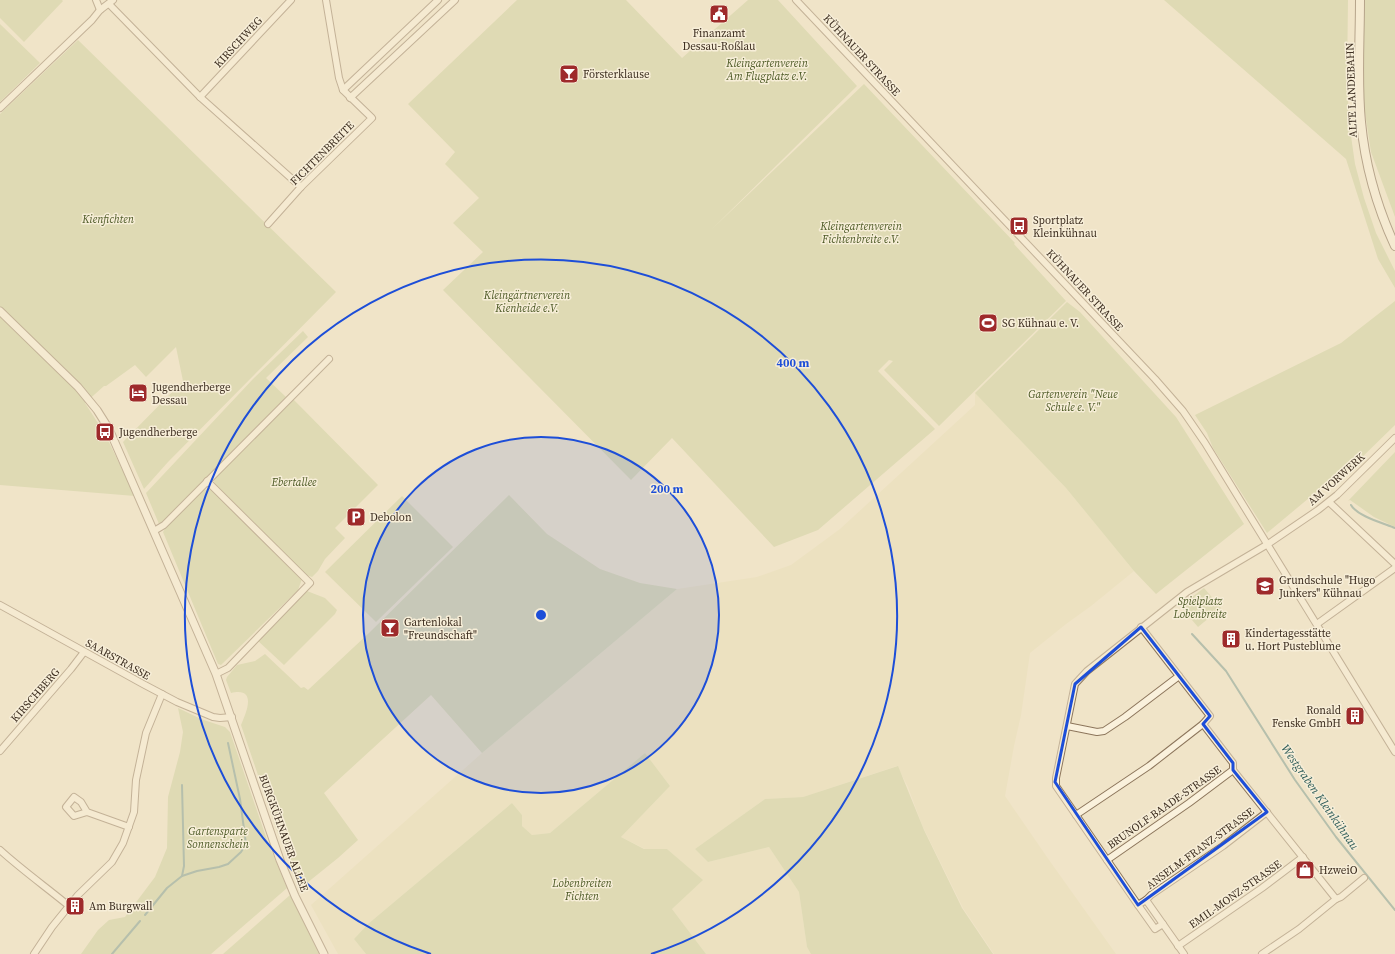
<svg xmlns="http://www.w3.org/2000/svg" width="1395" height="954" font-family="'Source Serif 4',serif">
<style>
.farmland{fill:#e6deb5}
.green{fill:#c9cf9b}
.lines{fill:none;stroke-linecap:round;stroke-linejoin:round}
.stream{stroke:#6f938a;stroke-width:2}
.minor-casing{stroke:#8d765c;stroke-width:8}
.tertiary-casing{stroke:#8d765c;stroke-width:9}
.secondary-casing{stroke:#6f573f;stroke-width:10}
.minor{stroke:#faf1dc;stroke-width:6}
.tertiary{stroke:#faf1dc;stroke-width:7}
.secondary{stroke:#faf1dc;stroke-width:8}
.marked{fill:none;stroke:#1d4ed8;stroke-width:3;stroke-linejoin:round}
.ring{fill:none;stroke:#1d4ed8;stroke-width:2}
.labels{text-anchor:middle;stroke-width:3;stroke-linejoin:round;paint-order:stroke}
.poi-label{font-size:11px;fill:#3d2e20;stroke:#f7eed8;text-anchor:start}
.street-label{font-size:11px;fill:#3d2e20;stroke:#f7eed8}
.park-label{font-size:11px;font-style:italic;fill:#4d5a26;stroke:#f7eed8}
.water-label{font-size:12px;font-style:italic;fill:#2f5d5a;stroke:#f7eed8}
.centre{fill:#1d4ed8;stroke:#f7eed8;stroke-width:2}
.ring-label{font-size:12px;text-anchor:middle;font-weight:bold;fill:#1d4ed8;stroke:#f7eed8;stroke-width:3;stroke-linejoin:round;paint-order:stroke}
</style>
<rect width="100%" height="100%" fill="#f0e4c8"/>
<polygon class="farmland" points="975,393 1066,488 1134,571 1091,606 1066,624 1030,653 1021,715 1014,746 1005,796 1049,860 1116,954 994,954 963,908 922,825 908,787 897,766 803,797 765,799 695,849 708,862 769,847 799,892 807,947 811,954 706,954 672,909 702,880 667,849 645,849 621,837 670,786 645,753 550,833 532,835 522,826 522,815 512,803 368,924 354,939 366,954 338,954 311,905 482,753 677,589 757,577 791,565 840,529 975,405"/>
<g class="green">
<polygon points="0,0 62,0 63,1 24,42 0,18"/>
<polygon points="517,0 626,0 682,58 748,0 778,0 857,86 711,230 864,84 1015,243 1014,244 1066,301 939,426 884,370 893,361 889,360 878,371 935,429 818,530 774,547 672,438 631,480 443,290 483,252 453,223 479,198 445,164 455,152 408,104"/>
<polygon points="1164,0 1348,0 1347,78 1349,122 1355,164 1364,198 1376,233 1395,271 1395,288 1378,259 1346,159"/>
<polygon points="1364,0 1395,0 1395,217 1371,152 1364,106"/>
<polygon points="0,24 40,63 0,102"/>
<polygon points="78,40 336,292 168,462 144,489 123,442 183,381 176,347 146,377 135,365 106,386 104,386 85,403 105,434 135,496 0,485 0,114"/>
<polygon points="1395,301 1395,425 1355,464 1357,467 1333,478 1267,533 1213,448 1207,433 1195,415 1341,343"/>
<polygon points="1067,302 1080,312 1176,417 1244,524 1156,594 1134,571 1066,488 975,393"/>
<polygon points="303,331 308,337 266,378 286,397 162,523 159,524 146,493 253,379"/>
<polygon points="293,399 378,485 335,528 345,538 325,559 318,571 312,577 306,575 215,486 214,481 215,476"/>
<polygon points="1395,452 1395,527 1374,517 1350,500 1348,501"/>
<polygon points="208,489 213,490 302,579 298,590 221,665 218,664 163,532 166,527 203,490"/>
<path d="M 509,495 L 547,534 L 600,569 L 640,583 L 677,589 L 482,753 L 431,695 L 324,793 L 358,840 L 338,858 L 302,887 L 277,831 L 241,725 C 247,711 257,687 231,693 L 226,680 L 227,677 L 237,665 L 255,661 L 265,654 L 301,688 L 304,687 L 308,690 L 369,633 Z"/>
<polygon points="402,496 453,547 376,622 325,572"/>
<polygon points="1204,588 1221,608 1198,627 1180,606"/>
<polygon points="307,591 325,598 337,610 335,614 284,665 257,640"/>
<polygon points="178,708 201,719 225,727 230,732 267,840 287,888 211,954 81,954 98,930 109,920 125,917 155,877 167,848 168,797 180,752 183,732"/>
<polygon points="645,753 670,786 621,837 644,849 667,849 703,880 672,909 706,954 366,954 354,939 368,924 512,803 522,815 522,826 532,835 550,833"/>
<polygon points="898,766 924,830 962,908 993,954 811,954 807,947 799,892 769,847 708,862 695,849 765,799 803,797"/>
<polygon points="290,895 319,954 223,954"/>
</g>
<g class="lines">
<g class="stream">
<path d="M 1351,505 C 1357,516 1383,523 1395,528"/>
<polyline points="1192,634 1226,671 1295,780 1336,837 1395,910"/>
<polyline points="182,876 197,871 219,867 228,864 241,852 246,844 240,799 228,743"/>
<polyline points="145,915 167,888 182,876 184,866 182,785"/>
<polyline points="112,954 140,921"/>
</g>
<g class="minor-casing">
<g id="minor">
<polyline points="96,0 100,10"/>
<polyline points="796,0 1155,379 1183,411 1205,443 1395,752"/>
<polyline points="109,4 200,97 301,187"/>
<polyline points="343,90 438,0"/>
<polyline points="200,97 291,0"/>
<polyline points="350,98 455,0"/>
<polyline points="0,108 92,20 100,10 113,0"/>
<polyline points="268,224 301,187 372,118 343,90 339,78 326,0"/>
<polyline points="207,481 310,583 228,668 216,674"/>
<polyline points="1329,502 1395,564"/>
<polyline points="154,531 164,525 329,359"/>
<polyline points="0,605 143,684 177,702 213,717 220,718 232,717"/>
<polyline points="1317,624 1395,568"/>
<polyline points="1141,627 1210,716 1203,724 1233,763 1233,770 1336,899 1299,929 1262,954"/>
<polyline points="1067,726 1097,732 1104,731 1125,717 1179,676"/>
<polyline points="0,751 71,669 84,652"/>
<polyline points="87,812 74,816 66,807 74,797 81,802 87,812 129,827"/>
<polyline points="1076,815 1149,766 1203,724"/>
<path d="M 0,850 C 22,870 46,887 69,906"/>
<polyline points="1107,860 1189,803 1233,770"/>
<polyline points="1336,899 1341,897 1364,878"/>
<polyline points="1146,900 1151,895 1223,846 1267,812"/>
<polyline points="1138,905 1155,929 1163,924"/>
<polyline points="1178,946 1262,888 1303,857"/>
<polyline points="34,954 52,927 69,906 78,895 112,862 123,843 134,812 136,780 146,733 162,694"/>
<polyline points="1184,954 1146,900 1138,905 1056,786 1056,778 1075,684 1087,671 1187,592 1268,544 1318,510 1337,495 1395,438"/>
</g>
</g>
<g class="tertiary-casing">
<polyline id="tertiary" points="0,311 78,387 97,410 109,429 216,674 280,860 295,896 324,954"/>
</g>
<g class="secondary-casing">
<path id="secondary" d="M 1360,0 C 1360,41 1357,82 1361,122 C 1365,165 1377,207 1395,246"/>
</g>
<use href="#minor" class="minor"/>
<use href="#tertiary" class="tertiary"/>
<use href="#secondary" class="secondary"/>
</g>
<path d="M0 0H1395V954H0ZM 1141,627 L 1210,716 L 1203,724 L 1233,763 L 1233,770 L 1267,812 L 1138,905 L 1055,782 L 1075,684 Z" fill="#f0e4c8" fill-opacity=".55" fill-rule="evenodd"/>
<path class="marked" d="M 1141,627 L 1210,716 L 1203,724 L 1233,763 L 1233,770 L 1267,812 L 1138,905 L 1055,782 L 1075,684 Z"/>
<circle cx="541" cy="615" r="178" fill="#1d4ed8" fill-opacity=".12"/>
<g class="ring">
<circle cx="541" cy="615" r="178"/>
<path d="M431 954A356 356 0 1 1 651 954"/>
</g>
<defs>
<g id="civic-square" transform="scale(1)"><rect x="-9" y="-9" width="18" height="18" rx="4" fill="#9e2a2b" stroke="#f7eed8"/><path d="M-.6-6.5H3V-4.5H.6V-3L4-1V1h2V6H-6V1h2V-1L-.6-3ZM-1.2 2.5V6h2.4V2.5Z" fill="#fff"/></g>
<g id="bar-square" transform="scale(1)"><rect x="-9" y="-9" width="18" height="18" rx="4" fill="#9e2a2b" stroke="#f7eed8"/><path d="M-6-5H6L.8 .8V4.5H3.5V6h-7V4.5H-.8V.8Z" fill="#fff"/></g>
<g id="bus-square" transform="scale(1)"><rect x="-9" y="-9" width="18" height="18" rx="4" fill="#9e2a2b" stroke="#f7eed8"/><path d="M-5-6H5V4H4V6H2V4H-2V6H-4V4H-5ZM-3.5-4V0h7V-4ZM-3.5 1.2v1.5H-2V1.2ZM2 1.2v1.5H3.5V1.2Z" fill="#fff"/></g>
<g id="stadium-square" transform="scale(1)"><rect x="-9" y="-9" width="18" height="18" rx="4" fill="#9e2a2b" stroke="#f7eed8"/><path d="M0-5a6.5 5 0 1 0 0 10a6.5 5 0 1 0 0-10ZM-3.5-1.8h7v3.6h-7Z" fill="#fff"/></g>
<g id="hotel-square" transform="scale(1)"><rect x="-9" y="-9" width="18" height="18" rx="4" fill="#9e2a2b" stroke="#f7eed8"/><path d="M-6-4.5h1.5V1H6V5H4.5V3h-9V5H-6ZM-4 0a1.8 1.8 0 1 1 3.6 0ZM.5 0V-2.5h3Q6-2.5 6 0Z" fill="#fff"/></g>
<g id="parking-square" transform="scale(1)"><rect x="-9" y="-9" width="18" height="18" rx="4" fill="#9e2a2b" stroke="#f7eed8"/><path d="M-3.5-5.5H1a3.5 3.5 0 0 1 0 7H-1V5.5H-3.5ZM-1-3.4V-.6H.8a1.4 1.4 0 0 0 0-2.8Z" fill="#fff"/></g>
<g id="school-square" transform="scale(1)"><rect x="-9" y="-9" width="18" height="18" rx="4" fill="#9e2a2b" stroke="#f7eed8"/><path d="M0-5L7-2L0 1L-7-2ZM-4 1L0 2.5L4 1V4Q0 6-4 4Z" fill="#fff"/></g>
<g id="building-square" transform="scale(1)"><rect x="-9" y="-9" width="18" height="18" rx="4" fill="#9e2a2b" stroke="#f7eed8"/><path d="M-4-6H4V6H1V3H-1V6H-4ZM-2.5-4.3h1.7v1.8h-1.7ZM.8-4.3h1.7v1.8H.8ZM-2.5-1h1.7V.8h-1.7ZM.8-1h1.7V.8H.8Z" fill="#fff"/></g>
<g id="shop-square" transform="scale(1)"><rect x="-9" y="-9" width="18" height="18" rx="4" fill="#9e2a2b" stroke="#f7eed8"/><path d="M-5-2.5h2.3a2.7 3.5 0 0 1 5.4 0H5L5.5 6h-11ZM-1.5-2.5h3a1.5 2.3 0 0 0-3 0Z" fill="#fff"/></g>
</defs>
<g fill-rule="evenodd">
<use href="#civic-square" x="719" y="14"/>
<use href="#bar-square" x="569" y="74"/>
<use href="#bus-square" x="1019" y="226"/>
<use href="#stadium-square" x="988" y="323"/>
<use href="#hotel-square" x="138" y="393"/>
<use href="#bus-square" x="105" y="432"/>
<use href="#parking-square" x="356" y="517"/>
<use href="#school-square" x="1265" y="586"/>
<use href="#bar-square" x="390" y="628"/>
<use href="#building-square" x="1231" y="639"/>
<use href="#building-square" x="1355" y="716"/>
<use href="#shop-square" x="1305" y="870"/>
<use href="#building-square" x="75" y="906"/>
</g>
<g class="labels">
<g class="poi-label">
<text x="719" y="37" text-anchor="middle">Finanzamt<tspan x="719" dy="13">Dessau-Roßlau</tspan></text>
<text x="583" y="78">Försterklause</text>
<text x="1033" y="224">Sportplatz<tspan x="1033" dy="13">Kleinkühnau</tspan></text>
<text x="1002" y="327">SG Kühnau e. V.</text>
<text x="152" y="391">Jugendherberge<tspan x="152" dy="13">Dessau</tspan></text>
<text x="119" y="436">Jugendherberge</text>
<text x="370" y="521">Debolon</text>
<text x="1279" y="584">Grundschule "Hugo<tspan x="1279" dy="13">Junkers" Kühnau</tspan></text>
<text x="404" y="626">Gartenlokal<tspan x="404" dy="13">"Freundschaft"</tspan></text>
<text x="1245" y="637">Kindertagesstätte<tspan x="1245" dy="13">u. Hort Pusteblume</tspan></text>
<text x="1341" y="714" text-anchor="end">Ronald<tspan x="1341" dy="13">Fenske GmbH</tspan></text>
<text x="1319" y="874">HzweiO</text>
<text x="89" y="910">Am Burgwall</text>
</g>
<g class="street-label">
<text transform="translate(238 42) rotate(-47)" y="4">KIRSCHWEG</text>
<text transform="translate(862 55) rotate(47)" y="4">KÜHNAUER STRASSE</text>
<text transform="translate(1351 90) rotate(-92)" y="4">ALTE LANDEBAHN</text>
<text transform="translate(322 153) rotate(-45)" y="4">FICHTENBREITE</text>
<text transform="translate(1085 290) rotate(47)" y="4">KÜHNAUER STRASSE</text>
<text transform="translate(1336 479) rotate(-42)" y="4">AM VORWERK</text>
<text transform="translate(118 659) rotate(29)" y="4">SAARSTRASSE</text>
<text transform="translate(35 695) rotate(-49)" y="4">KIRSCHBERG</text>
<text transform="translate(1164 807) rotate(-35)" y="4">BRUNOLF-BAADE-STRASSE</text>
<text transform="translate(284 833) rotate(70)" y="4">BURGKÜHNAUER ALLEE</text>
<text transform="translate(1200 848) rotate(-36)" y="4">ANSELM-FRANZ-STRASSE</text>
<text transform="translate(1235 894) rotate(-35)" y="4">EMIL-MONZ-STRASSE</text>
</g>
<g class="park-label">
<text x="767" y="67">Kleingartenverein<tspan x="767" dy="13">Am Flugplatz e.V.</tspan></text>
<text x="108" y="223">Kienfichten</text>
<text x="861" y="230">Kleingartenverein<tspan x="861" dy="13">Fichtenbreite e.V.</tspan></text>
<text x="527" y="299">Kleingärtnerverein<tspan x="527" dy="13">Kienheide e.V.</tspan></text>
<text x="1073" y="398">Gartenverein "Neue<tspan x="1073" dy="13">Schule e. V."</tspan></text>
<text x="294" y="486">Ebertallee</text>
<text x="1200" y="605">Spielplatz<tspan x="1200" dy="13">Lobenbreite</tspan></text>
<text x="218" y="835">Gartensparte<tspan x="218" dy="13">Sonnenschein</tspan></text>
<text x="582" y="887">Lobenbreiten<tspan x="582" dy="13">Fichten</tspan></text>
</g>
<g class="water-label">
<text transform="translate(1320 797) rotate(55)" y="4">Westgraben Kleinkühnau</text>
</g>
</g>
<circle cx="541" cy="615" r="6" class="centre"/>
<g class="ring-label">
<text x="793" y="367">400 m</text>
<text x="667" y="493">200 m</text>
</g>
</svg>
